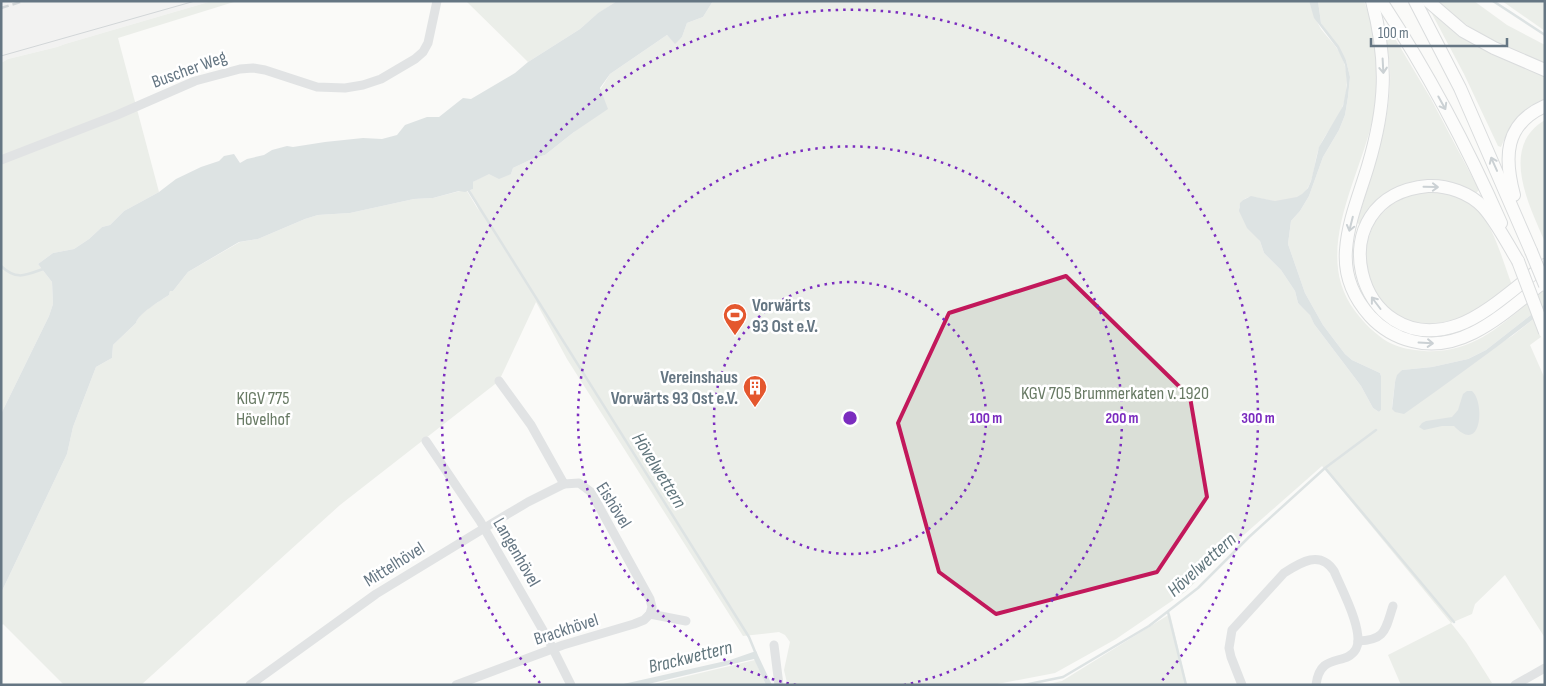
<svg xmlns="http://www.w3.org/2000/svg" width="1546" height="686" font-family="'Sofia Sans Condensed',sans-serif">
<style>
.built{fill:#e8e9e9}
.green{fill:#dadfd7}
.water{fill:#bbc7cb}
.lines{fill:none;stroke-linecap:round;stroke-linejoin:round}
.stream{stroke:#bbc7cb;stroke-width:2.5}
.highway-casing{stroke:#b4b9bd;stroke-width:14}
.minor{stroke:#c3c8cc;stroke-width:9}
.highway{stroke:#fff;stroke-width:12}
.tram{stroke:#a2aab0;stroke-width:1}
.rail{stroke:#a2aab0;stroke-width:2.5;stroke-dasharray:8 4;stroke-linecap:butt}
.highway-bridge-casing{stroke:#b4b9bd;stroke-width:14;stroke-linecap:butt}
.highway-bridge{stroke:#fff;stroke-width:12}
.oneway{stroke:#939fa8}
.marked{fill:none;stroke:#c2185b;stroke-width:4;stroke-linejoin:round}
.ring{fill:none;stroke:#7b2cbf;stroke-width:2.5;stroke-dasharray:2.5 5}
.labels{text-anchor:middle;stroke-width:5;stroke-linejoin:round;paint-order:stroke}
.street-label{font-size:18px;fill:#657683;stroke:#fff}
.poi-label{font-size:18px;font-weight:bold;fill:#657683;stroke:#fff;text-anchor:start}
.park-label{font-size:18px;fill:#687a64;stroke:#fff}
.water-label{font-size:19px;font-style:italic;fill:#60757c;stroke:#fff}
.centre{fill:#7b2cbf;stroke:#fff;stroke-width:2.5}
.ring-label{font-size:15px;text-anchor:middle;font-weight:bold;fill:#7b2cbf;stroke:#fff;stroke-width:5;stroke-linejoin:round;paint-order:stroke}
</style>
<rect width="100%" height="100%" fill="#fafaf8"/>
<polygon class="built" points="1,1 212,1 65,44 57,47 8,59 1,63"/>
<g class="green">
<polygon points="212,1 237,1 118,38 159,192 124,211 110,225 102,227 89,239 74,249 53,253 38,264 52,282 53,304 49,316 1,414 1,63 8,59 57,47 65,44"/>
<polygon points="466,1 617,1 597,14 580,29 528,62"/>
<path d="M 713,1 L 1309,1 C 1312,10 1316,21 1321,29 C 1326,36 1333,42 1338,50 C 1349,66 1349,90 1342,108 C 1336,124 1323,135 1318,151 C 1313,167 1314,190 1297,198 C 1290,200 1281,202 1274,201 C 1261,200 1244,189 1239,208 L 1260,241 L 1264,253 L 1281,270 L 1295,291 L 1298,303 L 1310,314 L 1314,324 L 1361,386 L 1373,408 L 1379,412 L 1381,410 L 1381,376 L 1380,373 L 1352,360 L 1345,354 L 1323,325 L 1305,293 L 1288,244 L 1291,221 L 1300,211 L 1309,196 L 1323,157 L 1339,130 L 1345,115 L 1348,97 L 1350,77 L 1346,60 L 1321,23 L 1318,1 L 1364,1 C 1378,37 1381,79 1373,117 C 1361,177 1311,253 1355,311 C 1365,324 1375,334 1388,342 C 1399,348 1412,350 1424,351 C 1478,354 1506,319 1545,289 L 1545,304 L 1486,350 L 1468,359 L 1432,367 L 1402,370 L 1395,382 L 1392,407 L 1392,409 L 1512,336 L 1545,310 L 1545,334 L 1530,345 L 1545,379 L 1545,638 L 1505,575 L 1475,604 L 1472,614 L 1451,623 L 1466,642 L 1492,683 L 1487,685 L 1401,685 L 1388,655 L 1451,623 L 1322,466 L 1246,533 L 1185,592 L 1116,639 L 1055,673 L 992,685 L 800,685 L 787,683 L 784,670 L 790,642 L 785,635 L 779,632 L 743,636 L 567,359 L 536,302 L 499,381 L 340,505 L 141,685 L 64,685 L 3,624 L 1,626 L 1,593 L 67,454 L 73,427 L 96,367 L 112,358 L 113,345 L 136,323 C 138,313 160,301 169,295 L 170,291 L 173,291 L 188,272 L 240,242 L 258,239 L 305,219 L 318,215 L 350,213 L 414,199 L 433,198 L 460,191 L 467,191 L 479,211 L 470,190 L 473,189 L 473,182 L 489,173 L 511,174 L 513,168 L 532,159 L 545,155 L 574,132 L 610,74 L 667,35 L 675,43 L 682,37 L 687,23 L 703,17 Z"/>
<path d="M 1437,1 L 1474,1 L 1507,25 L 1545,45 L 1545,64 C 1507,47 1467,31 1437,1 Z"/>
<polygon points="1502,1 1545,1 1545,31"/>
<path d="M 1431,12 C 1464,43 1503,60 1545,76 L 1545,99 C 1521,108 1510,125 1501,147 L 1498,146 L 1464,74 Z"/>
<path d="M 1387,25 L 1431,99 L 1479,190 L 1476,193 C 1432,167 1385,180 1359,224 L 1357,223 C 1372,173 1392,121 1390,68 C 1389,54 1386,40 1384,26 Z"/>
<path d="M 1545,120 L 1545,242 C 1529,205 1499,147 1545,120 Z"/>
<path d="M 1432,191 C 1440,193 1450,193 1459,196 C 1491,209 1500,255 1512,285 L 1465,317 L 1431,325 L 1411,322 L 1392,312 L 1377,296 L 1367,274 L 1364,251 L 1375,220 L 1391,205 L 1404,197 Z"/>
<polygon points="1170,614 1187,685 1043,685 1062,681"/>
<polygon points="755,660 766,685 650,685"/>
</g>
<g class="water">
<path d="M 617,1 L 713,1 L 703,17 L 687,23 L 682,37 L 675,44 L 667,35 L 610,74 L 600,88 L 608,109 L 574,132 L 545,155 L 532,159 L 513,168 L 511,174 L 499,179 L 489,174 L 473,182 L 473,189 L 465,192 L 459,191 L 433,198 L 414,199 L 350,213 L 318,215 L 305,219 L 258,239 L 239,242 L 188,272 L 173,291 L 170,291 L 169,295 C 160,301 138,314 136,323 L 113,345 L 112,358 L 96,367 L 73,427 L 67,454 L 1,593 L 1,414 L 49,316 L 53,304 L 52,282 L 38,264 L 53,253 L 74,249 L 89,239 L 102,227 L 110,225 L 124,211 L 159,192 L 176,179 L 201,167 L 219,161 L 224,156 L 234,154 L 240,163 L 247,159 L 264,155 L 272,150 L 287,146 L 293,147 L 325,142 L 363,138 L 382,139 L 397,135 L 405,125 L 427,117 L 439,117 L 463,98 L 471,99 L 515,73 L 528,62 L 580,29 L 598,13 Z"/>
<polygon points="1309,1 1318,1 1321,23 1339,46 1346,60 1350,77 1348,97 1345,115 1339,130 1323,157 1309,196 1300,211 1291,221 1288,244 1305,293 1323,325 1345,354 1352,360 1380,373 1381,376 1381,410 1379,412 1373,408 1361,386 1314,324 1310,315 1298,303 1295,291 1281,270 1264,253 1260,241 1247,228 1239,211 1240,203 1243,200 1251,196 1275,201 1297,197 1302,194 1308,188 1311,181 1319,147 1343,106 1347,85 1345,65 1337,48 1314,18"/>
<path d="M 1545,304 L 1545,310 C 1499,346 1452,380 1404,414 L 1395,412 L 1392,409 L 1395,382 L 1397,375 L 1402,370 L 1432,367 L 1468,359 L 1486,350 Z"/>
<path d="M 1467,391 L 1472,391 C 1485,402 1482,456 1454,426 L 1442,426 L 1424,430 L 1419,427 L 1422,423 L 1426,421 L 1452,417 L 1458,410 L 1463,394 Z"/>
<polygon points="756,651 772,685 766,685 754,659 644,685 619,685 730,660"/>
</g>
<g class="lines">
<g class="stream">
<polyline points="1493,1 1545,35"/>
<polyline points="469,191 749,637 756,654"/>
<path d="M 1,266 C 16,280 24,276 43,269"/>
<polyline points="1325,468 1454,622"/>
<polyline points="1168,612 1186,685"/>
<polyline points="1024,685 1063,677 1149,626 1198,588 1249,537 1325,468 1376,430"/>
</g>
<g class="highway-casing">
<g id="highway">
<path d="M 1372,1 C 1388,61 1386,106 1368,166 C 1360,193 1348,221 1346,250 C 1344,275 1354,298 1370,316 C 1381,328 1396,337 1412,341 C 1464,355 1507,310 1545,281"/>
<path d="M 1381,1 C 1427,71 1467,146 1501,223"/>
<polyline points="1415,1 1460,88 1531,251"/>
<polyline points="1428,1 1463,31 1494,48 1545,70"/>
<path d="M 1514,195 C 1504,158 1504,124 1545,106"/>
<path d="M 1518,261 C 1508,245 1496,221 1483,207 C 1470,193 1447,185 1428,186 C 1315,196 1355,361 1458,325 C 1487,315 1519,284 1545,265"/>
</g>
</g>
<g class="minor">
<polyline points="1,160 117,115 195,81 240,69 253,68 265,70 317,87 345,88 363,85 381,79 415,59 423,52 428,43 437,1"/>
<polyline points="499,381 531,425 564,484 579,483 591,492 650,599 652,607 650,614"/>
<polyline points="426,441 480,521 548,639 571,685"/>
<polyline points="650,614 686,621"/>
<path d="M 1358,641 C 1386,640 1385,630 1393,606"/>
<polyline points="774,645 779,685"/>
<polyline points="250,685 376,594 496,521 528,502 564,484"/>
<polyline points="456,685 563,645 634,624 644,620 650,614"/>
<path d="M 1242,685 L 1231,657 L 1229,648 L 1232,630 L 1284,573 C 1301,562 1320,550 1334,571 C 1341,588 1365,632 1356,649 C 1346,667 1320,651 1316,685"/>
<polyline points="1515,685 1545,668"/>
</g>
<use href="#highway" class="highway"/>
<polyline class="tram" points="1,56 195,1"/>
<polyline class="rail" points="1,8 24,1"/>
<g class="highway-bridge-casing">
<g id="highway-bridge">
<polyline points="1531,251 1545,285"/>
<polyline points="1518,261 1545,332"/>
</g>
</g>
<use href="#highway-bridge" class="highway-bridge"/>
</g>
<defs><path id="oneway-shaft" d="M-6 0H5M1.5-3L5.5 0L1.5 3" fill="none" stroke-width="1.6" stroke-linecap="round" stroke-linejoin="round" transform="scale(1.25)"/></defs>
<g class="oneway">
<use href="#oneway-shaft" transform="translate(1383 66) rotate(87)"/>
<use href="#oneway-shaft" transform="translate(1442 103) rotate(61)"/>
<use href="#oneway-shaft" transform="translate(1494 164) rotate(-114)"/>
<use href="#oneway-shaft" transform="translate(1431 187) rotate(1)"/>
<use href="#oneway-shaft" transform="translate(1351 224) rotate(104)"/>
<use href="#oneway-shaft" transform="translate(1376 303) rotate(-127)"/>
<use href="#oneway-shaft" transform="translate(1426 343) rotate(3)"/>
</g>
<path d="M0 0H1546V686H0ZM 1066,276 L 1190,397 L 1207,497 L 1157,572 L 996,614 L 939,572 L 898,423 L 949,313 Z" fill="#fafaf8" fill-opacity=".55" fill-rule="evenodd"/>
<path class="marked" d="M 1066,276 L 1190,397 L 1207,497 L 1157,572 L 996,614 L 939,572 L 898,423 L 949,313 Z"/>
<g class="ring">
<circle cx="850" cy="418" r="136"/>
<path d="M796 685A272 272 0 1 1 904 685"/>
<path d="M540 683A408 408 0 1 1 1160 683"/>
</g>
<defs>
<g id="stadium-pin" transform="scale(1.25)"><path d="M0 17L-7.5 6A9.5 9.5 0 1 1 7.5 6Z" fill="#e4572e" stroke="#fff"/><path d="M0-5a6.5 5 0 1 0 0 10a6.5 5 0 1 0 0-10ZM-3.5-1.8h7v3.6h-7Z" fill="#fff"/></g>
<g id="building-pin" transform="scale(1.25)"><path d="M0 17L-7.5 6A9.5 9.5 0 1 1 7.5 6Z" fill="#e4572e" stroke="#fff"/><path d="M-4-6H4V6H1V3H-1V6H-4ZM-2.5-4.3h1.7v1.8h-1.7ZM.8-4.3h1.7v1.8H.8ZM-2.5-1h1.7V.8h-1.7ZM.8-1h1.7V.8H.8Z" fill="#fff"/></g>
</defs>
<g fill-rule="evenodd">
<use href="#stadium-pin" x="735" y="315"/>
<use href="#building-pin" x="755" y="387"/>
</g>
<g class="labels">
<g class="street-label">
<text transform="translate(189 69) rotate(-20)" y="6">Buscher Weg</text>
<text transform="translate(614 505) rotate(58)" y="6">Eishövel</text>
<text transform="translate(517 552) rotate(60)" y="6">Langenhövel</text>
<text transform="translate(394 564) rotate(-32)" y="6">Mittelhövel</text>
<text transform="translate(566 629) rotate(-18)" y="6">Brackhövel</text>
</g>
<g class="poi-label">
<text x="752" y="311">Vorwärts<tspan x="752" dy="21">93 Ost e.V.</tspan></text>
<text x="738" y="383" text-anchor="end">Vereinshaus<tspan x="738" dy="21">Vorwärts 93 Ost e.V.</tspan></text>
</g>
<g class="park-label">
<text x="1115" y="399">KGV 705 Brummerkaten v. 1920</text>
<text x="263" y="404">KlGV 775<tspan x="263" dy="21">Hövelhof</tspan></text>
</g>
<g class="water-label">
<text transform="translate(660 470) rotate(58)" y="7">Hövelwettern</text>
<text transform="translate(1201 564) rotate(-42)" y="7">Hövelwettern</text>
<text transform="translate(690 656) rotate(-14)" y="7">Brackwettern</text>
</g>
</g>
<circle cx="850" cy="418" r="8" class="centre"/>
<g class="ring-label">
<text x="986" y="423">100 m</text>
<text x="1122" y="423">200 m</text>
<text x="1258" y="423">300 m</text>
</g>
<rect width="1546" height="686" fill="none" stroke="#657683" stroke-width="5"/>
<path d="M1371 38v8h136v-8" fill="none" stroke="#657683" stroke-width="2.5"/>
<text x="1378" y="38" font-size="15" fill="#657683" stroke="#ffffff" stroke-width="4" paint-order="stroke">100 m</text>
</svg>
